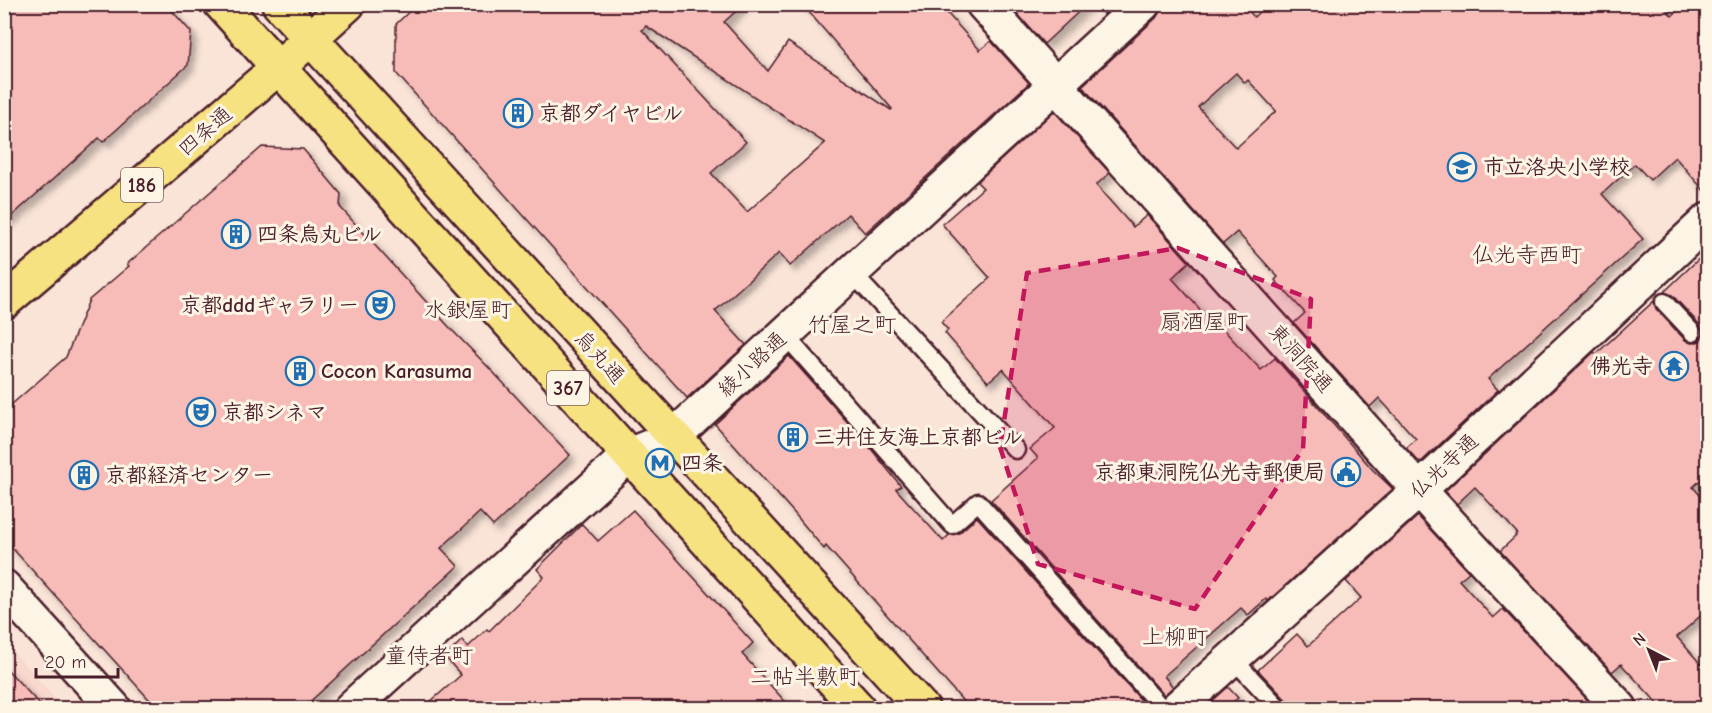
<svg xmlns="http://www.w3.org/2000/svg" width="1712" height="713" font-family="'Comic Neue','Klee One',sans-serif">
<style>
.built{fill:#f9d8ce}
.building{fill:#f7bbb8;stroke:#4a1f2b;stroke-width:1.5;fill-rule:evenodd;filter:url(#shadow)}
.lines{fill:none;stroke-linecap:round;stroke-linejoin:round}
.service-casing{stroke:#4a1f2b;stroke-width:21}
.minor-casing{stroke:#4a1f2b;stroke-width:38}
.tertiary-casing{stroke:#4a1f2b;stroke-width:38}
.primary-casing{stroke:#4a1f2b;stroke-width:38}
.trunk-casing{stroke:#4a1f2b;stroke-width:38}
.service{stroke:#fcf5e5;stroke-width:16}
.minor{stroke:#fcf5e5;stroke-width:33}
.tertiary{stroke:#fcf5e5;stroke-width:33}
.primary{stroke:#f7e281;stroke-width:33}
.trunk{stroke:#f7e281;stroke-width:33}
.marked{fill:#c2185b;fill-opacity:0.2;stroke:#c2185b;stroke-width:4.5;stroke-dasharray:12 8;stroke-linejoin:round}
.labels{text-anchor:middle;stroke-width:6;stroke-linejoin:round;paint-order:stroke}
.shield{fill:#fcf5e5;stroke:#7f5f63;stroke-width:1.5}
.shield-label{font-size:20px;font-weight:bold;fill:#4a1f2b}
.poi-label{font-size:21px;font-weight:bold;fill:#4a1f2b;stroke:#fcf5e5;text-anchor:start}
.street-label{font-size:21px;fill:#4a1f2b;stroke:#fcf5e5}
.neighbourhood-label{font-size:22px;fill:#4a1f2b;stroke:#fcf5e5}
</style>
<defs>
<filter id="shadow"><feDropShadow dx="5.5" dy="5.5" stdDeviation="3" flood-color="#0004"/></filter>
</defs>
<rect width="100%" height="100%" fill="#fae4d8"/>
<filter id="ink" filterUnits="userSpaceOnUse"><feTurbulence type="fractalNoise" baseFrequency=".0167" numOctaves="2"/><feDisplacementMap in="SourceGraphic" scale="12" xChannelSelector="R" yChannelSelector="G"/><feConvolveMatrix kernelMatrix="1 2 1 2 8 2 1 2 1" color-interpolation-filters="sRGB"/></filter>
<g filter="url(#ink)">
<polygon class="built" points="5,642 63,708 5,708"/>
<g class="building">
<polygon points="4,4 166,4 191,32 188,65 103,142 99,138 4,223"/>
<path d="M 417,4 L 744,4 L 724,22 L 768,71 L 788,42 L 891,110 L 892,109 L 802,4 L 939,4 L 980,50 L 991,41 L 1029,83 L 865,233 L 848,214 L 790,266 L 779,253 L 715,311 L 746,345 L 687,398 L 396,73 L 396,24 ZM 646,26 L 825,143 L 747,212 L 711,173 L 746,142 L 642,30 Z"/>
<polygon points="1009,4 1087,4 1044,44"/>
<polygon points="1095,4 1115,4 1104,14"/>
<path d="M 1161,4 L 1243,4 L 1254,17 L 1267,4 L 1662,4 L 1672,16 L 1685,4 L 1707,4 L 1707,194 L 1675,157 L 1650,180 L 1635,164 L 1602,194 L 1643,239 L 1488,379 L 1498,390 L 1420,463 L 1406,448 L 1416,439 L 1379,398 L 1370,407 L 1294,323 L 1305,313 L 1275,280 L 1278,277 L 1237,232 L 1223,244 L 1082,86 L 1156,18 L 1161,10 ZM 1236,73 L 1245,83 L 1248,80 L 1276,111 L 1236,148 L 1198,107 Z"/>
<polygon points="1054,111 1110,173 1096,185 1133,227 1147,215 1189,262 1172,278 1205,315 1208,313 1261,370 1275,358 1373,470 1393,489 1268,601 1266,599 1248,615 1241,608 1164,676 1173,687 1164,695 991,500 1038,458 1030,449 1055,428 1003,369 988,382 945,333 948,330 941,322 990,278 942,224 983,188 977,182"/>
<polygon points="262,147 303,149 341,194 340,207 451,329 494,373 570,455 493,526 480,512 441,548 458,566 303,708 157,708 4,539 4,411 66,357 89,300 129,266 127,264"/>
<polygon points="1707,251 1707,474 1693,487 1707,503 1707,610 1677,637 1707,671 1707,708 1662,708 1621,664 1612,672 1500,551 1516,536 1515,535 1517,533 1475,487 1457,504 1445,491 1594,352 1596,354 1654,301 1656,309 1685,340 1691,343 1700,341 1703,335 1701,326 1672,295 1664,292"/>
<polygon points="789,356 872,450 901,486 896,489 943,541 949,535 959,533 977,517 1148,708 969,708 826,546 824,549 795,514 715,424"/>
<polygon points="633,510 753,643 742,654 791,708 423,708 461,675 445,657 462,640 468,647 487,629 489,631 544,577 537,569 582,524 598,541"/>
<polygon points="1418,516 1469,572 1459,580 1493,618 1503,609 1595,708 1289,708 1287,701 1258,670 1297,634 1308,646 1361,598 1346,581"/>
<polygon points="4,666 43,708 4,708"/>
<polygon points="1228,687 1238,698 1225,708 1204,708"/>
</g>
<g class="lines">
<g class="service-casing">
<g id="service">
<polyline points="852,273 1016,450"/>
<polyline points="1664,302 1693,333"/>
<polyline points="785,335 952,525 978,502 1162,708"/>
<polyline points="1232,658 1279,708"/>
</g>
</g>
<g class="minor-casing">
<g id="minor">
<polyline points="983,4 1419,490 1620,708"/>
<polyline points="673,437 1143,4"/>
<polyline points="1177,708 1419,490 1708,220"/>
</g>
</g>
<g class="tertiary-casing">
<g id="tertiary">
<polyline points="4,587 114,708"/>
<polyline points="351,708 629,455 673,437"/>
</g>
</g>
<g class="primary-casing">
<polyline id="primary" points="4,302 279,67 348,4"/>
</g>
<g class="trunk-casing">
<g id="trunk">
<polyline points="221,4 858,708"/>
<polyline points="279,4 922,708"/>
</g>
</g>
<use href="#service" class="service"/>
<use href="#minor" class="minor"/>
<use href="#tertiary" class="tertiary"/>
<use href="#primary" class="primary"/>
<use href="#trunk" class="trunk"/>
</g>
</g>
<path class="marked" d="M 1178,248 L 1311,299 L 1303,449 L 1195,609 L 1038,564 L 1000,447 L 1027,273 Z"/>
<defs>
<g id="building-ring" transform="scale(1.5)"><circle r="9.5" fill="#fcf5e5" stroke="#1f6fb2" stroke-width="1.5"/><path d="M-4-6H4V6H1V3H-1V6H-4ZM-2.5-4.3h1.7v1.8h-1.7ZM.8-4.3h1.7v1.8H.8ZM-2.5-1h1.7V.8h-1.7ZM.8-1h1.7V.8H.8Z" fill="#1f6fb2"/></g>
<g id="school-ring" transform="scale(1.5)"><circle r="9.5" fill="#fcf5e5" stroke="#1f6fb2" stroke-width="1.5"/><path d="M0-5L7-2L0 1L-7-2ZM-4 1L0 2.5L4 1V4Q0 6-4 4Z" fill="#1f6fb2"/></g>
<g id="theatre-ring" transform="scale(1.5)"><circle r="9.5" fill="#fcf5e5" stroke="#1f6fb2" stroke-width="1.5"/><path d="M-5-5.5Q0-4 5-5.5V0Q5 5 0 6Q-5 5-5 0ZM-3.3-2.5H-1v1.5H-3.3ZM1-2.5H3.3v1.5H1ZM-2.8 1Q0 5.5 2.8 1Z" fill="#1f6fb2"/></g>
<g id="temple-ring" transform="scale(1.5)"><circle r="9.5" fill="#fcf5e5" stroke="#1f6fb2" stroke-width="1.5"/><path d="M0-6L5-2H3V0L6.5 2.5H4V6H1.5V3h-3V6H-4V2.5H-6.5L-3 0V-2H-5Z" fill="#1f6fb2"/></g>
<g id="metro-ring" transform="scale(1.5)"><circle r="9.5" fill="#fcf5e5" stroke="#1f6fb2" stroke-width="1.5"/><path d="M-5.5 5V-5H-3L0 0L3-5H5.5V5H3V-.5L0 4L-3-.5V5Z" fill="#1f6fb2"/></g>
<g id="civic-ring" transform="scale(1.5)"><circle r="9.5" fill="#fcf5e5" stroke="#1f6fb2" stroke-width="1.5"/><path d="M-.6-6.5H3V-4.5H.6V-3L4-1V1h2V6H-6V1h2V-1L-.6-3ZM-1.2 2.5V6h2.4V2.5Z" fill="#1f6fb2"/></g>
</defs>
<g fill-rule="evenodd">
<use href="#building-ring" x="518" y="113"/>
<use href="#school-ring" x="1462" y="167"/>
<use href="#building-ring" x="236" y="234"/>
<use href="#theatre-ring" x="380" y="305"/>
<use href="#temple-ring" x="1674" y="366"/>
<use href="#building-ring" x="300" y="371"/>
<use href="#theatre-ring" x="201" y="412"/>
<use href="#building-ring" x="793" y="437"/>
<use href="#metro-ring" x="660" y="463"/>
<use href="#civic-ring" x="1346" y="472"/>
<use href="#building-ring" x="84" y="475"/>
</g>
<g class="labels">
<g class="shield">
<rect x="121" y="168" width="42" height="34" rx="4.5"/>
<rect x="547" y="371" width="42" height="34" rx="4.5"/>
</g>
<g class="shield-label">
<text x="142" y="192">186</text>
<text x="568" y="395">367</text>
</g>
<g class="poi-label">
<text x="539" y="120">京都ダイヤビル</text>
<text x="1483" y="174">市立洛央小学校</text>
<text x="257" y="241">四条烏丸ビル</text>
<text x="359" y="312" text-anchor="end">京都dddギャラリー</text>
<text x="1653" y="373" text-anchor="end">佛光寺</text>
<text x="321" y="378">Cocon Karasuma</text>
<text x="222" y="419">京都シネマ</text>
<text x="814" y="444">三井住友海上京都ビル</text>
<text x="681" y="470">四条</text>
<text x="1325" y="479" text-anchor="end">京都東洞院仏光寺郵便局</text>
<text x="105" y="482">京都経済センター</text>
</g>
<g class="street-label">
<text transform="translate(205 131) rotate(-41)" y="7">四条通</text>
<text transform="translate(600 357) rotate(48)" y="7">烏丸通</text>
<text transform="translate(1301 358) rotate(48)" y="7">東洞院通</text>
<text transform="translate(752 364) rotate(-43)" y="7">綾小路通</text>
<text transform="translate(1444 466) rotate(-43)" y="7">仏光寺通</text>
</g>
<g class="neighbourhood-label">
<text x="1527" y="262">仏光寺西町</text>
<text x="468" y="317">水銀屋町</text>
<text x="1204" y="329">扇酒屋町</text>
<text x="852" y="332">竹屋之町</text>
<text x="1175" y="644">上柳町</text>
<text x="429" y="663">童侍者町</text>
<text x="805" y="684">二帖半敷町</text>
</g>
</g>
<rect width="1712" height="713" fill="none" stroke="#fcf5e5" stroke-width="24"/>
<rect x="12" y="12" width="1688" height="689" fill="none" stroke="#4a1f2b" stroke-width="2" filter="url(#ink)"/>
<g transform="translate(1649 650) rotate(318)" stroke="#fcf5e5" stroke-width="4.5" paint-order="stroke">
<path d="M0-4.5L10 22L0 15L-10 22Z" fill="#4a1f2b"/>
<text y="-9" font-size="16" font-weight="bold" text-anchor="middle" fill="#4a1f2b">N</text>
</g>
<path d="M36 668v9h82v-9" fill="none" stroke="#4a1f2b" stroke-width="3"/>
<text x="45" y="668" font-size="18" fill="#4a1f2b" stroke="#fcf5e5" stroke-width="4.5" paint-order="stroke">20 m</text>
</svg>
